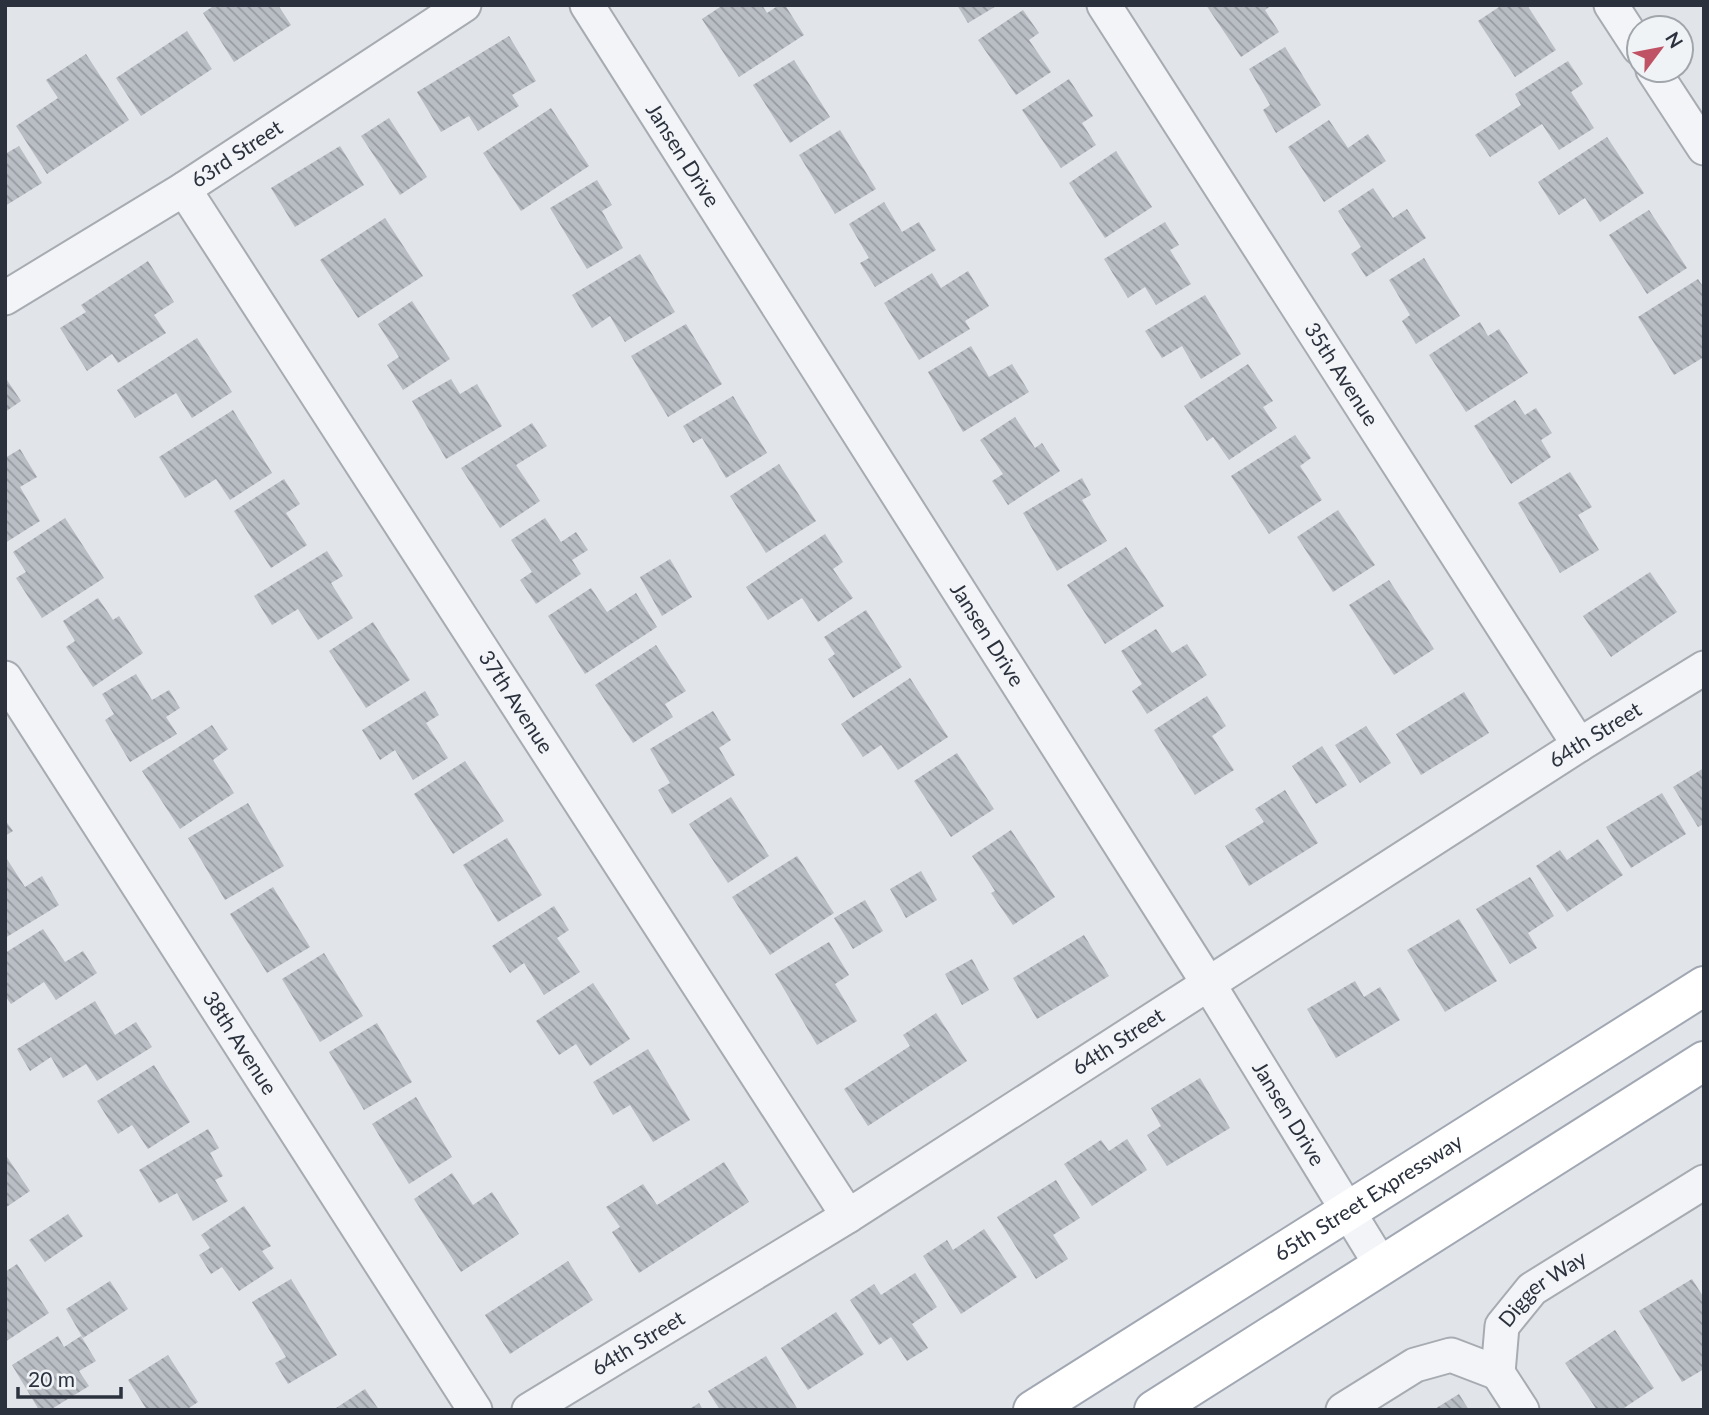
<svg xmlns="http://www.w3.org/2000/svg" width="1709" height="1415" font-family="Lato,sans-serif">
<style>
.building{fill:url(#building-back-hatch)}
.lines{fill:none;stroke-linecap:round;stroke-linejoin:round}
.minor-casing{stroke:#a7abb2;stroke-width:37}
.major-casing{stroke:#a1a8b3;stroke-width:42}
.minor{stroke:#f3f4f7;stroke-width:33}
.major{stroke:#fff;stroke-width:38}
.labels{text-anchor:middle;stroke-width:5;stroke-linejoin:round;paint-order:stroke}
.street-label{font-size:21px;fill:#2b323e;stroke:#f0f3f6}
</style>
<defs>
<pattern id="building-back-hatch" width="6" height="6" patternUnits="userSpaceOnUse" patternTransform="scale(1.75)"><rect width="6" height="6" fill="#b9bdc4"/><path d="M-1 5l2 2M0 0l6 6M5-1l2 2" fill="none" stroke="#979aa1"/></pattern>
</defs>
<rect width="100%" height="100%" fill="#e1e4e8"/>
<g class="building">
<polygon points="215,5 278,5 291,25 234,62 203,13"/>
<polygon points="723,5 762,5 767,13 779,5 785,5 804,35 739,77 702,19"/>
<polygon points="957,5 998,5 968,23"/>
<polygon points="1206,5 1272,5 1265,10 1279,32 1241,57"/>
<polygon points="1502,5 1527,5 1556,50 1515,77 1478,21"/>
<polygon points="1023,10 1039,33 1029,40 1051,72 1016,95 978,40"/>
<polygon points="187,31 212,69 141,116 116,78"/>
<polygon points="509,36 536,81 512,95 519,106 478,131 469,116 441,132 417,92"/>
<polygon points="1285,47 1321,105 1276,133 1263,110 1270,105 1249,69"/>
<polygon points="86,54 129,120 47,174 16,126 58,98 46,80"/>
<polygon points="794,60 830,117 790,143 753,85"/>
<polygon points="1568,61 1583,84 1571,92 1594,128 1559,150 1542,124 1490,157 1475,135 1521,105 1515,94"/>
<polygon points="1069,79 1093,116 1082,123 1096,145 1061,168 1022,110"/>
<polygon points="551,108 589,166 521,211 483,153"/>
<polygon points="389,118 427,177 400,195 361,136"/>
<polygon points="1329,120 1348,148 1368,134 1386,161 1324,202 1288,147"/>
<polygon points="840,130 876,189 835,214 799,155"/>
<polygon points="1607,137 1644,193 1600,222 1585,198 1559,215 1538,182"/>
<polygon points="19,146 42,183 5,206 5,154"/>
<polygon points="340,146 364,185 295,227 271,188"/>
<polygon points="1116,151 1152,207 1105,238 1069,183"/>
<polygon points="597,180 612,205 602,211 623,248 587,269 550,208"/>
<polygon points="1373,188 1393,218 1407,209 1426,238 1366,277 1351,254 1361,247 1338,211"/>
<polygon points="884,202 902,232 919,222 936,250 875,287 860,263 869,258 849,224"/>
<polygon points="1649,210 1687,268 1647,294 1609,235"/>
<polygon points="385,218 423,276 358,318 320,260"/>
<polygon points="1165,222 1179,245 1170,250 1191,284 1156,305 1145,287 1128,298 1104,259"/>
<polygon points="640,254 675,312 625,342 610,316 592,328 572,295"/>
<polygon points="1424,258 1460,316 1416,344 1402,321 1410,315 1389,280"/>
<polygon points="148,261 174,302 154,315 166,333 118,363 112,354 87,371 60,328 86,312 81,305"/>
<polygon points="968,271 989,306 965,321 970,329 919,360 884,303 932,273 941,288"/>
<polygon points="1698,279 1704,288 1704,357 1674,375 1638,317"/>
<polygon points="1205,295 1241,354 1201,379 1182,346 1162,358 1145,331"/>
<polygon points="412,301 450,359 403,390 387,365 399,357 378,324"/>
<polygon points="1480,322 1488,336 1499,329 1528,373 1466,412 1429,355"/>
<polygon points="686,324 722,384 668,417 631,356"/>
<polygon points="197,338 232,392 192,418 176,393 135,418 117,390"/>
<polygon points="971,346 989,377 1012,364 1029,392 963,432 928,372"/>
<polygon points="1248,364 1273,401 1263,407 1277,428 1229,460 1213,437 1207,441 1184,406"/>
<polygon points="5,377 21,401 5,412"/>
<polygon points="451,379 460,394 477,384 502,426 446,459 412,401"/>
<polygon points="733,396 767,453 726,478 702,438 693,443 683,426"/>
<polygon points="1515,400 1525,415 1536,408 1552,433 1541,440 1551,457 1511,484 1474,426"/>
<polygon points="233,410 272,473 230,500 216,479 185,498 159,457"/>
<polygon points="1015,417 1035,448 1042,443 1060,471 1008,505 992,481 1003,474 980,440"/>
<polygon points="532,423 547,446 516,465 540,501 500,528 461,468"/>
<polygon points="1295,435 1311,458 1300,466 1322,500 1269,534 1231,476"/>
<polygon points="20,449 37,477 20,487 40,521 5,543 5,458"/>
<polygon points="779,464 816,521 766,553 730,496"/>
<polygon points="1570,472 1592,507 1578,515 1599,550 1560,573 1518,503"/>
<polygon points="1082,478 1091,495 1082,500 1107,541 1057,571 1023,513"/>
<polygon points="284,479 300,504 286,513 307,545 271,568 234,511"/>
<polygon points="1338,510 1375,565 1333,592 1297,537"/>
<polygon points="65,518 104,578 42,618 16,578 26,572 13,552"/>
<polygon points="545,518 561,542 576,532 588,550 572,560 581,574 536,604 520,580 532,572 511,540"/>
<polygon points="825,534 843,562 833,569 853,598 818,622 802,598 768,620 746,587"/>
<polygon points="1126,547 1164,606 1105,644 1067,585"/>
<polygon points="327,551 343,576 331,583 353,618 318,640 298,609 272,625 254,596"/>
<polygon points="670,559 692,597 662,616 640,577"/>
<polygon points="1650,572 1677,612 1611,657 1583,616"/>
<polygon points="1389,580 1434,649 1394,675 1349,605"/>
<polygon points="591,588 607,612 636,593 657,627 585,674 548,616"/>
<polygon points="98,598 113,620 119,616 143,653 93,687 66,647 75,641 63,621"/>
<polygon points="866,610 902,667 853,698 828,659 835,654 824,637"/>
<polygon points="373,622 410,680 366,708 329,651"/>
<polygon points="1156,629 1172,653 1187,644 1207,675 1147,714 1132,691 1142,684 1121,651"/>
<polygon points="656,645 686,691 665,704 673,717 633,743 595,685"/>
<polygon points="136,674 152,700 169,690 180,708 166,717 177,734 130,762 105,720 114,714 102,694"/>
<polygon points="910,678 948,737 898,770 881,745 863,757 841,724"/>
<polygon points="425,691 439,715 426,723 448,758 413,780 395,750 380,760 362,730"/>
<polygon points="1464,692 1489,733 1421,775 1396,734"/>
<polygon points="1207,696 1226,726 1212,736 1234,770 1195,795 1154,730"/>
<polygon points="713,711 731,740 719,748 735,775 672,814 658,790 670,783 650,749"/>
<polygon points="212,725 228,749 213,760 234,793 180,829 142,771"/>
<polygon points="1366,726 1391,763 1360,783 1335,745"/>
<polygon points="1322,746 1347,785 1316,804 1292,766"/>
<polygon points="957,753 994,809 951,837 914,781"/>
<polygon points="465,761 504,821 453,854 414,794"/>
<polygon points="1704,768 1704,824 1698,827 1673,787"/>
<polygon points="1285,790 1318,843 1249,886 1225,846 1264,822 1255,809"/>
<polygon points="1662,793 1686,834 1631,868 1606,827"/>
<polygon points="731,797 769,856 728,883 689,824"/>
<polygon points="248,803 284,866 225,900 188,838"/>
<polygon points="5,820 13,831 5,836"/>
<polygon points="1011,830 1055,897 1013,925 991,893 995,891 972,856"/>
<polygon points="507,838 542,895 498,922 463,865"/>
<polygon points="1598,839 1623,875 1567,912 1536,866 1560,850 1567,860"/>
<polygon points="5,856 25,887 42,876 59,905 5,938"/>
<polygon points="797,856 834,913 770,955 732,897"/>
<polygon points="921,871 937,900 906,918 890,889"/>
<polygon points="1530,877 1554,916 1528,933 1537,948 1510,964 1476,909"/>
<polygon points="273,887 310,947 267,973 230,914"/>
<polygon points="865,900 883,931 853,949 834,918"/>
<polygon points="554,906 569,930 557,938 580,972 544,995 524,963 510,973 492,946"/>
<polygon points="1459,919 1497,981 1445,1012 1407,950"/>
<polygon points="43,929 65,962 83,951 97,973 56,1000 44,982 11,1004 5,996 5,953"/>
<polygon points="1084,935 1109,976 1037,1019 1013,978"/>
<polygon points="829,942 849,975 835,984 857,1021 817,1045 775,974"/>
<polygon points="324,953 363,1016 320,1042 282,979"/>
<polygon points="972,959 989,990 962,1005 945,974"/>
<polygon points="1355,981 1364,997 1380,987 1400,1020 1336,1058 1307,1009"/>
<polygon points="593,983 630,1039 590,1066 576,1044 559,1055 536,1021"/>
<polygon points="95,1001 115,1035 136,1022 152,1047 97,1081 86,1064 63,1078 51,1057 30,1071 17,1049"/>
<polygon points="936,1013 967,1061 868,1126 844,1089 910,1046 903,1035"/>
<polygon points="377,1023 412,1082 364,1110 329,1052"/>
<polygon points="648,1049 690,1120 653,1142 630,1105 613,1115 593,1082"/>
<polygon points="154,1065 190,1122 148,1149 132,1125 118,1134 97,1101"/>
<polygon points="1200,1078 1230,1128 1167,1166 1147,1135 1161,1126 1151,1108"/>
<polygon points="416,1097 452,1157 409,1184 372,1124"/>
<polygon points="208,1129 219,1148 210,1153 223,1176 215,1180 228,1201 193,1221 177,1193 159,1203 139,1170"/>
<polygon points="1127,1139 1147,1170 1092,1206 1064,1164 1101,1140 1109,1151"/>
<polygon points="5,1154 30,1191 5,1208"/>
<polygon points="724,1162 749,1202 639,1273 612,1232 620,1227 606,1207 643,1184 657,1205"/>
<polygon points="452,1173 473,1205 492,1192 519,1234 461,1272 414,1199"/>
<polygon points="1056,1180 1080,1218 1053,1235 1068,1259 1036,1279 997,1217"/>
<polygon points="244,1206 271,1246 262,1251 274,1268 239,1291 222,1267 211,1274 199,1255 210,1248 201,1235"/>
<polygon points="68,1214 83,1236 45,1262 29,1240"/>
<polygon points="984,1229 1017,1277 961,1314 923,1256 947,1240 953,1250"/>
<polygon points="568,1261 593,1300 510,1354 485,1315"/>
<polygon points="17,1264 49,1313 5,1342 5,1272"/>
<polygon points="915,1273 937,1307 912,1324 928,1348 907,1361 891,1337 879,1345 850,1300 874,1284 881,1295"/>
<polygon points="291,1279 337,1355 288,1384 275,1363 286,1357 252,1302"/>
<polygon points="1692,1279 1704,1298 1704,1369 1682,1382 1639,1311"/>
<polygon points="110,1281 128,1309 83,1338 66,1309"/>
<polygon points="836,1312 864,1354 808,1390 781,1348"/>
<polygon points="1615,1330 1654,1388 1621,1410 1597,1410 1565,1363"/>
<polygon points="58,1336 64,1347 81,1336 96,1361 79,1371 89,1386 50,1410 39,1410 12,1365"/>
<polygon points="168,1355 198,1402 186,1410 147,1410 128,1380"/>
<polygon points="766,1356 798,1410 720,1410 708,1391"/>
<polygon points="365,1389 379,1410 333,1410"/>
<polygon points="1459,1394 1469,1410 1433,1410"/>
<polygon points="699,1403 703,1410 688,1410"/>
</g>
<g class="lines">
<g class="minor-casing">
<g id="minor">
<path id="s1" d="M 587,5 L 1208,983 L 1381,1265"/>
<path id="s2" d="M 1104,5 L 1579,745"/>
<polyline points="1611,5 1639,48"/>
<polyline points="1653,70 1704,148"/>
<path id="s3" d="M 184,189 L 848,1216"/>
<path id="s4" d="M 5,298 L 184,189 L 464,5"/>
<path id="s5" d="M 5,678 L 475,1410"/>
<path id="s6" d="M 1498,1373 L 1502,1326 L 1532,1289 L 1704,1182"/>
<polyline points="1498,1373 1522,1410"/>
<path id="s7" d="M 529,1410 L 848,1216 L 1579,745 L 1704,668"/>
<polyline points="1343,1410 1415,1365 1451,1355 1498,1373"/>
</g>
</g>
<g class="major-casing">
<g id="major">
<path id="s8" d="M 1033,1410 L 1704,986"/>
<polyline points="1154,1410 1704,1061"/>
</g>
</g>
<use href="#minor" class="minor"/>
<use href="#major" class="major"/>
</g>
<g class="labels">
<g class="street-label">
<text dy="7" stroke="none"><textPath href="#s4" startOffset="273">63rd Street</textPath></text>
<text dy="7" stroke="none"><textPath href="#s1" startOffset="178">Jansen Drive</textPath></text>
<text dy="7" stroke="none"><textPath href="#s2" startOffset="439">35th Avenue</textPath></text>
<text dy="7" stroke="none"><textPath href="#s1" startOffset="746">Jansen Drive</textPath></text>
<text dy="7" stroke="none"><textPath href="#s3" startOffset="611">37th Avenue</textPath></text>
<text dy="7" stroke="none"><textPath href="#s7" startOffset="1262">64th Street</textPath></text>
<text dy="7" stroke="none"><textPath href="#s7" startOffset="695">64th Street</textPath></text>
<text dy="7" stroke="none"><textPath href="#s5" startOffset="434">38th Avenue</textPath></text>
<text dy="7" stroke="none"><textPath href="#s1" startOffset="1312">Jansen Drive</textPath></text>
<text dy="7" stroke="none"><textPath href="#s8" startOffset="397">65th Street Expressway</textPath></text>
<text dy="7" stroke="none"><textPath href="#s6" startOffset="103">Digger Way</textPath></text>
<text dy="7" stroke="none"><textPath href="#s7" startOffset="128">64th Street</textPath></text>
</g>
</g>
<rect width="1709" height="1415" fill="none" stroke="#2b323e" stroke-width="14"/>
<g transform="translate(1660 49) rotate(58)"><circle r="33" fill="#f0f3f6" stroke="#a1a6ac" stroke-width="2"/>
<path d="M0-5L12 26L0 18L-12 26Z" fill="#c05265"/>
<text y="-10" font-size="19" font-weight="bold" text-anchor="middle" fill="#2b323e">N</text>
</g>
<path d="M18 1387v10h103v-10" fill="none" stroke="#2b323e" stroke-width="3.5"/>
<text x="28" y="1387" font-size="21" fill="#2b323e" stroke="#f0f3f6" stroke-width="5" paint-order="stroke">20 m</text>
</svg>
